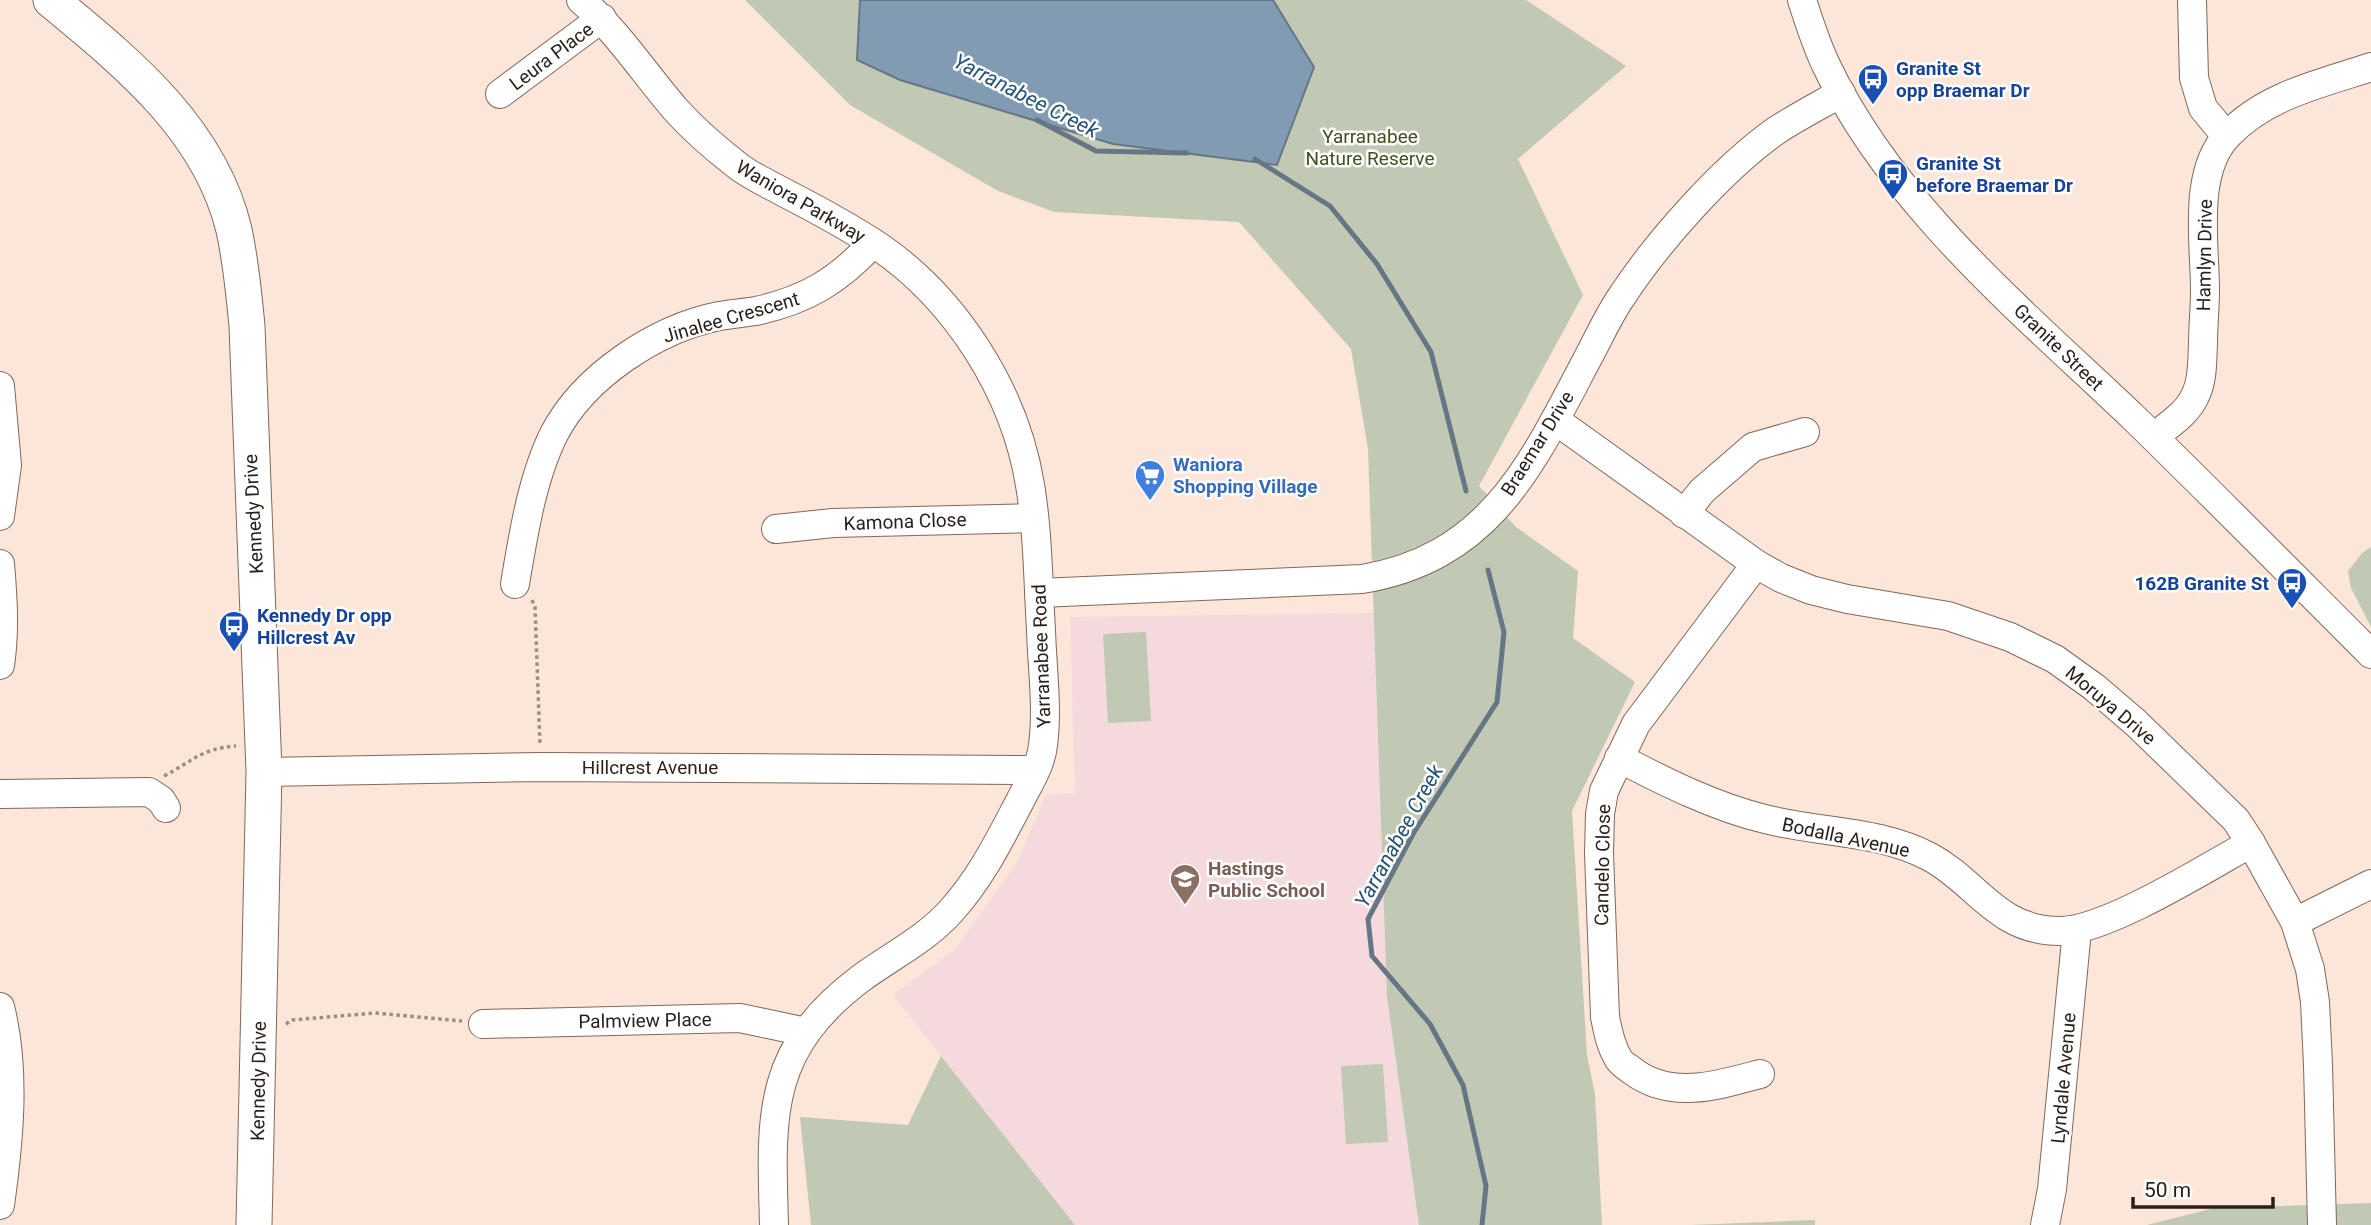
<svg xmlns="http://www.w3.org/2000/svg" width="2371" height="1225" font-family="Roboto,sans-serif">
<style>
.education{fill:#f4d9dd}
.green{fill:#c1c9b4}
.water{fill:#819bb3;stroke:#677685;stroke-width:2}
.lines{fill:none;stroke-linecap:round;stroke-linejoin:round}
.stream{stroke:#677685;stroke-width:5}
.minor-casing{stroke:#80685a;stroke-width:30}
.major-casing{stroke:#80685a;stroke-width:37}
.path{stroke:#9c8c82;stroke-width:3.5;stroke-dasharray:3.5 3.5;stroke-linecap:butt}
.minor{stroke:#fff;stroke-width:28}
.major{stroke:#fff;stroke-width:35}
.labels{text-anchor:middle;stroke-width:5;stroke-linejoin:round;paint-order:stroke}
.street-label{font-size:19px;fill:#291f19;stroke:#fff}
.transit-label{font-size:19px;font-weight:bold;fill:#164399;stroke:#fff;text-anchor:start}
.park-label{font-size:19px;fill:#41501e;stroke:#fff}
.shop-label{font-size:19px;font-weight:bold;fill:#366cbe;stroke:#fff;text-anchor:start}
.education-label{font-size:19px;font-weight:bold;fill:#785e54;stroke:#fff;text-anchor:start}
.water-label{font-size:21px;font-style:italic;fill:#265275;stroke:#fff}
</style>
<rect width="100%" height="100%" fill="#fce6d9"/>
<polygon class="education" points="1374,613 1387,997 1419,1225 1075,1225 893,995 955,949 1016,864 1046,795 1075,793 1070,617"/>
<g class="green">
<polygon points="745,0 1526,0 1626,66 1518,159 1583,295 1479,486 1516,527 1578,571 1573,638 1635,682 1572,811 1587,1055 1595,1094 1602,1225 1419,1225 1387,997 1368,449 1351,349 1239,222 1054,212 998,191 850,105"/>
<polygon points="2371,547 2371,627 2351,588 2348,571 2362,553"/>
<polygon points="1146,632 1151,721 1108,723 1103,634"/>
<polygon points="941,1056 1075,1225 811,1225 800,1117 908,1125"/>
<polygon points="1383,1064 1388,1142 1346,1144 1341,1066"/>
<polygon points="2371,1203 2371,1225 2147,1225 2214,1208"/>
<polygon points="1815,1220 1815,1225 1687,1225 1690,1225"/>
</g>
<polygon class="water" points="860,0 1273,0 1314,67 1277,165 1113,144 900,80 857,60"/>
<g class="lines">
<g class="stream">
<polyline points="1037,120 1096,151 1187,153"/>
<polyline points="1255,159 1330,206 1377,264 1431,352 1466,491"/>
<polyline points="1482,1225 1486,1186 1463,1085 1430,1024 1372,956 1368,919 1413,834 1497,702 1504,632 1488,570"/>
</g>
<g class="minor-casing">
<g id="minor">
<path d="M 581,0 C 618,32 644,73 676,110 C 695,131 716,149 738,166 C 752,177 769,184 785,193 C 816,209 848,226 878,246 C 956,299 1015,392 1030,485 C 1038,532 1038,582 1041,630 C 1042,667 1048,707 1043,745 C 1041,765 1029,783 1020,801 C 1000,839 981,878 951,911 C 925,940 891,956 860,979 C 765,1051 771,1117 774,1225"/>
<path d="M 1802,0 C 1809,22 1816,44 1826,65 C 1892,205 2024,313 2134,418 C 2214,496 2292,575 2371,654"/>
<polyline points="2192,0 2194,78 2203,108 2226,136"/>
<polyline points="500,94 602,18"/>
<polyline points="0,386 7,465 0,516"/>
<polyline points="1555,420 1756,564 1781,578 1811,590 1847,599 1948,616 2010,637 2055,659 2094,687 2136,723 2236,820 2251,843 2295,922 2310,969 2315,1002 2318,1065 2322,1225"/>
<path d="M 2154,437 C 2168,425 2187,414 2195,396 C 2203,380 2202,361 2203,344 C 2203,326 2205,308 2205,290 C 2205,244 2192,172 2228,135 C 2266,95 2320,84 2371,67"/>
<polyline points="1684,514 1702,491 1753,447 1805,432"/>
<polyline points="776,529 833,523 1034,518"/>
<path d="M 0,564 C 3,598 5,632 0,665"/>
<path d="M 1756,564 L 1636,724 L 1604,791 L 1600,814 L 1599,853 L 1605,1017 C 1608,1031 1610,1045 1618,1058 C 1621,1064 1629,1068 1634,1072 C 1672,1100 1719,1085 1760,1074"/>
<path d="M 515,584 C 523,536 532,478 554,434 C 584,376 656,329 719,316 C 731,314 743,313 756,311 C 806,300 838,281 873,243"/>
<path d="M 1039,593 L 1362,579 C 1494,557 1534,459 1591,352 C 1601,333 1610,313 1622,296 C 1658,241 1723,168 1777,130 C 1797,117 1820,105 1841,93"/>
<path d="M 1619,758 C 1665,782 1715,807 1765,819 C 1819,833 1880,830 1930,857 C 1978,883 1997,931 2060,931 C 2106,931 2208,867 2251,843"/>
<polyline points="264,772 541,767 1035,770"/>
<polyline points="0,794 149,792 161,800 166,808"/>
<polyline points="2295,922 2371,884"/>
<path d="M 0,1007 C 16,1070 9,1141 0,1205"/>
<polyline points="483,1024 740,1018 806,1032"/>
<polyline points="2045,1225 2052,1189 2077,930"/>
</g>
</g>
<g class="major-casing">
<path id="major" d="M 51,0 C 127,63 210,129 234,230 C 241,262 244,294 247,326 L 264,772 L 254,1225"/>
</g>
<g class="path">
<polyline points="532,600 535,607 540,745"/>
<path d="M 164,776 C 193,761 200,749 236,746"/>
<polyline points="286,1024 292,1020 375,1013 462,1021"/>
</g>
<use href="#minor" class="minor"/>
<use href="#major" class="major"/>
</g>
<defs>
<g id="bus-pin" transform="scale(1.575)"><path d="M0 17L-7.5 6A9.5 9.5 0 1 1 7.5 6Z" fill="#1a4fb4" stroke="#fff"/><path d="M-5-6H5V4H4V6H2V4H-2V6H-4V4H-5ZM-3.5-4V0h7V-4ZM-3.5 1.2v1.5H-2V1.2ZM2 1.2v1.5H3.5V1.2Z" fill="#fff"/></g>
<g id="supermarket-pin" transform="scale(1.575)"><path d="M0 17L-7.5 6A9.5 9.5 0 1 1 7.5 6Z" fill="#3f7fe0" stroke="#fff"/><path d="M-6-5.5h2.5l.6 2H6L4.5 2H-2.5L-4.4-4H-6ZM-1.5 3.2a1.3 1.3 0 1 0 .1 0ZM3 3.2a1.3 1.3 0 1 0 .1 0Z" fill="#fff"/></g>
<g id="school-pin" transform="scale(1.575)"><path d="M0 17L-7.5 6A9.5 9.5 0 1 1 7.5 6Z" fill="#8d6e63" stroke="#fff"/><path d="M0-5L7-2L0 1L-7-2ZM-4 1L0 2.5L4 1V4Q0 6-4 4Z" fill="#fff"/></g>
</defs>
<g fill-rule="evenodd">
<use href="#bus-pin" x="1873" y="79"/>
<use href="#bus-pin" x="1893" y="174"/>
<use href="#supermarket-pin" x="1150" y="475"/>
<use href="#bus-pin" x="2292" y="583"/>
<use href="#bus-pin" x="234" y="626"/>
<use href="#school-pin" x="1185" y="879"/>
</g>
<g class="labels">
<g class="street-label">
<text transform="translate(551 56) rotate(-37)" y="7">Leura Place</text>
<text transform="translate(801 201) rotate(30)" y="7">Waniora Parkway</text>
<text transform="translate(2204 255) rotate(-89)" y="7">Hamlyn Drive</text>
<text transform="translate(731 317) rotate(-16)" y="7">Jinalee Crescent</text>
<text transform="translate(2059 347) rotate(44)" y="7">Granite Street</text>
<text transform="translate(1537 443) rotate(-58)" y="7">Braemar Drive</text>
<text transform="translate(253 514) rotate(-93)" y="7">Kennedy Drive</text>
<text transform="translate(905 521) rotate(-2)" y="7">Kamona Close</text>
<text transform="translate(1041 656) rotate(-92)" y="7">Yarranabee Road</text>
<text transform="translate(2111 705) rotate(40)" y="7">Moruya Drive</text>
<text x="650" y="774">Hillcrest Avenue</text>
<text transform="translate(1846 837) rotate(12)" y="7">Bodalla Avenue</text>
<text transform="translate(1602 865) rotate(-89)" y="7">Candelo Close</text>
<text transform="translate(645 1020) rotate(-1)" y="7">Palmview Place</text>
<text transform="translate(2063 1078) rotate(-85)" y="7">Lyndale Avenue</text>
<text transform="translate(258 1081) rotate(-89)" y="7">Kennedy Drive</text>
</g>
<g class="transit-label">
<text x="1896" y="75">Granite St<tspan x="1896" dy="22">opp Braemar Dr</tspan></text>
<text x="1916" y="170">Granite St<tspan x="1916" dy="22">before Braemar Dr</tspan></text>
<text x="2269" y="590" text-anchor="end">162B Granite St</text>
<text x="257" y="622">Kennedy Dr opp<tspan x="257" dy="22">Hillcrest Av</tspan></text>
</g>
<g class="park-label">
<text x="1370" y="143">Yarranabee<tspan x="1370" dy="22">Nature Reserve</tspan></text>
</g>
<g class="shop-label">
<text x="1173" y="471">Waniora<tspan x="1173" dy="22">Shopping Village</tspan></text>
</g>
<g class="education-label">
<text x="1208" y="875">Hastings<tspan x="1208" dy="22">Public School</tspan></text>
</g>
<g class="water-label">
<text transform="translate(1026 96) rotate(27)" y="7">Yarranabee Creek</text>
<text transform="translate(1399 836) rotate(-61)" y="7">Yarranabee Creek</text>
</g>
</g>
<path d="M2133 1197v10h140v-10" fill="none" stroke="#291f19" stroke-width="3.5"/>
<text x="2144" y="1197" font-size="21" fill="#291f19" stroke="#ffffff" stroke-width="5" paint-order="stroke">50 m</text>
</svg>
